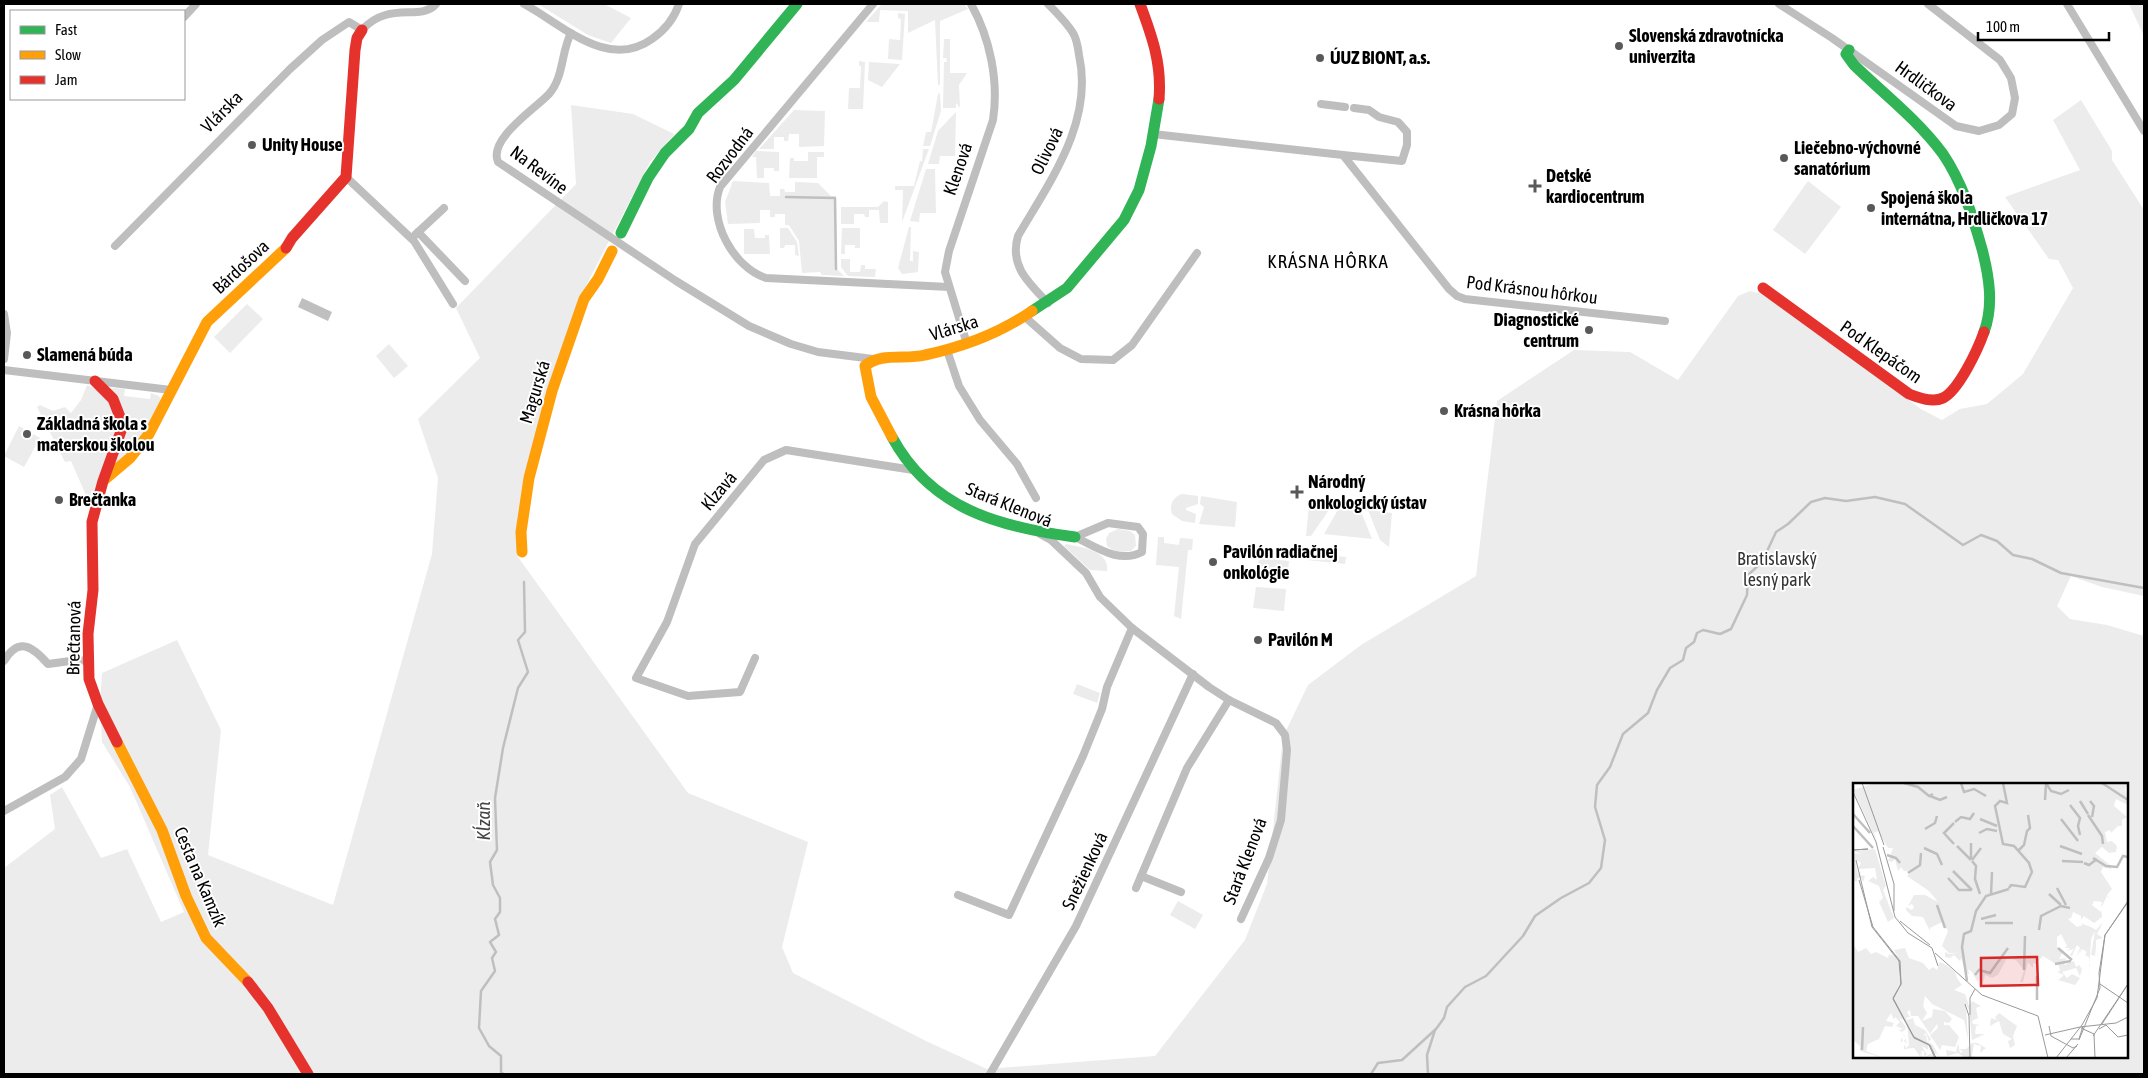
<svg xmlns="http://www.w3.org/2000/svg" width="2148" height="1078" font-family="'Asap Condensed',sans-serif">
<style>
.green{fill:#ececec;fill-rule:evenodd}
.water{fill:#bfbfbf}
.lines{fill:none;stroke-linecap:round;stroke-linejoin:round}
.stream{stroke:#bfbfbf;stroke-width:2.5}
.street{stroke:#bebebe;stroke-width:8}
.fast{stroke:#30b455;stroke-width:11}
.slow{stroke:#ff9f0a;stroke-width:11}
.jam{stroke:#e5322d;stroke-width:11}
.poi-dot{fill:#595959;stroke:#fff;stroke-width:2}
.labels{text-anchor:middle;stroke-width:4;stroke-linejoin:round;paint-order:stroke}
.poi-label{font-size:18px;font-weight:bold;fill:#000;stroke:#fff;text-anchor:start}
.street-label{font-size:18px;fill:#000;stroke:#fff}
.park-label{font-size:18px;fill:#333;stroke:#fff}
.neighbourhood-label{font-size:19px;letter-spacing:1px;fill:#000;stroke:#fff}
.water-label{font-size:19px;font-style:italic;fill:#444;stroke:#fff}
.inset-river{fill:none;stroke:#bfbfbf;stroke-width:2.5}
.inset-road{fill:none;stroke:#999;stroke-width:1}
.view{fill:#d62828;fill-opacity:0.15;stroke:#d62828;stroke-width:2.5}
.inset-edge{fill:none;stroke:#000;stroke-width:2.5}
</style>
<rect width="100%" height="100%" fill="#fff"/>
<g class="green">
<polygon points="538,4 604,4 631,18 611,43 588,35"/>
<polygon points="882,4 965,5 968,9 940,21 940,85 938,85 935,20 908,33 908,11 880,10 879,22 866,22"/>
<polygon points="2129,4 2144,4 2144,36"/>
<polygon points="898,13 905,14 902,60 888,59 889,39 900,40 901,19 898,18"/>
<polygon points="944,39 950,39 950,73 967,73 959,85 960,108 956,103 956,108 943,108 944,62 947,62 946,58 943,58"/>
<polygon points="859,61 865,62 863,109 848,109 849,88 860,88 861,66 859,66"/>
<polygon points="869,62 900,64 882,87 868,80"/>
<polygon points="940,93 941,111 930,146 923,146 926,132 931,132 938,94"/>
<path d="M 2081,100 L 2112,151 L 2112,160 L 2144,210 L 2144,596 L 2102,587 L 2071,576 L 2057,606 L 2070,619 L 2107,625 L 2144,636 L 2144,1074 L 4,1074 L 4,868 L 55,829 L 50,795 L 62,787 L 101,858 L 127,849 L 161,922 L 184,912 L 130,787 L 102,742 L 100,704 L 102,673 L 177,640 L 221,730 L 208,855 L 333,905 L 432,554 L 438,478 L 418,419 L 480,358 L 456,308 L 576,184 L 571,105 L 633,114 L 674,134 L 650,162 L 578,301 L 527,479 L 518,557 L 688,793 L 808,842 L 782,947 L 793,973 L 928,1042 L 987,1069 L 1155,1056 L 1245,940 L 1267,884 L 1283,737 L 1308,685 L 1361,645 L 1476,576 L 1497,401 L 1574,350 L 1630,352 L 1678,380 L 1738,296 L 1750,291 L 1762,294 L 1921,409 L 1942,420 L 1960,409 L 1987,404 L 2023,374 L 2073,288 L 2058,260 L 2049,259 L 2005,197 L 2080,170 L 2053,120 ZM 1854,784 L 2127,784 L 2127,1057 L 1854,1057 Z"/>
<polygon points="794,110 825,111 824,146 799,147 799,134 789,134 788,141 784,141 784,137 774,137 774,149 759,149"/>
<polygon points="956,112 955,156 940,156 939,164 928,164 938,131"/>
<polygon points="923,149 929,149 902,222 903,190 895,190 895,186 914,186 920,161 922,161"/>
<polygon points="756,151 779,152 779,171 774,171 774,168 764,168 764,178 757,178 756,157 752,157"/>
<polygon points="808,152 824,152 824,157 817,157 817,178 789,178 790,158 794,158 794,161 808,161"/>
<polygon points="926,169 935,169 936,213 920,213 919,222 910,221"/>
<polygon points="733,181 769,183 770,196 780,196 780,189 784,189 785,192 795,192 795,182 818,183 831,196 836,196 837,269 844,276 822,275 820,272 802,273 799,241 789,225 785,225 785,214 775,214 775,217 770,217 770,210 760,210 760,223 728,224 725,202"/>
<polygon points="1808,181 1841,207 1805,254 1773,230"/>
<polygon points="884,201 888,202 888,223 880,223 879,210 869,210 869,217 865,217 864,214 854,214 854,224 841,224 841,207 878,207"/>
<polygon points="909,227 911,227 910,261 913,261 913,251 919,252 918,272 902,274 898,268"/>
<polygon points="780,228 788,228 797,242 799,256 795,255 795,245 785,245 784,248 780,248"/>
<polygon points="842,228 860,228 860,248 855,248 855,245 845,245 845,254 841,254"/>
<polygon points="744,229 754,229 755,238 765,238 765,235 769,235 770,254 744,254"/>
<polygon points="841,259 850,259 850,272 860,272 861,265 865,265 865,269 876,269 875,277 848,276 841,267"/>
<polygon points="247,304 263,319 230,353 214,337"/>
<polygon points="389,344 408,366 394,378 376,356"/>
<path d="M 87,385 C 138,406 105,463 92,500 L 89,502 L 71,461 L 65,462 L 37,407 L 40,405 L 53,411 L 65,407 L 71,413 L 81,400 Z"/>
<path d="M 112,388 L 125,389 L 124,396 L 150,399 L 151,393 L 159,396 L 161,400 L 138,445 L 109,474 C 120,441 135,421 111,390 Z"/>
<polygon points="19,426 40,438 24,467 4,456"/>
<path d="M 1182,494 L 1198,496 L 1198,504 L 1186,508 L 1186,510 L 1196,514 L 1195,523 L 1182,521 L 1172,514 C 1169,505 1173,497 1182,494 Z"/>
<polygon points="1201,496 1237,502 1235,527 1199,524 1204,507 1200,504"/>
<polygon points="1309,504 1331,507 1311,536 1306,536"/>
<polygon points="1339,508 1360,509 1372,539 1324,534"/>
<polygon points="1368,510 1392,513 1389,547 1380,540"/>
<polygon points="1118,529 1130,531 1135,535 1136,546 1131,551 1116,552 1107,546 1106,539 1109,533"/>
<polygon points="1158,537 1164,537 1164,543 1179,545 1180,538 1193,539 1192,550 1188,550 1181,619 1174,616 1179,567 1156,565"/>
<path d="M 1066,544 C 1082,547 1110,551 1107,571 L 1090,570 L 1064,546 Z"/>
<polygon points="1298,552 1346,557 1345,564 1297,559"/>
<polygon points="1259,558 1289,561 1287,578 1257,575"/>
<polygon points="1256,587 1286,589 1284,611 1253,608"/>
<polygon points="1077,684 1100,693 1097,703 1073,694"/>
<polygon points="1178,901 1203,915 1195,929 1170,915"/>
</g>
<polygon class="water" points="302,298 332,312 328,321 298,307"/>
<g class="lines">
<g class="stream">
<polyline points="786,197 835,198 836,269"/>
<polyline points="503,1074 501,1072 501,1056 489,1046 479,1028 481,991 495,971 492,958 496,952 490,942 499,935 495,919 500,912 500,898 493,885 490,862 497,850 495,798 503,748 518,688 528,672 518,640 525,632 524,582"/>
<polyline points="1371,1074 1378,1063 1402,1060 1436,1029 1444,1018 1447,1007 1465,987 1486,976 1523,936 1535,916 1561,898 1589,883 1601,868 1605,840 1595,807 1597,785 1610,767 1623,734 1648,713 1657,690 1670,668 1683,660 1686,648 1694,642 1697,633 1703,630 1720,634 1731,629 1747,595 1748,575 1762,562 1776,532 1788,524 1811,502 1825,498 1846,501 1875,497 1905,504 1963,545 1981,535 1997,541 2013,555 2032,559 2061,573 2144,588"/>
<polyline points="1428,1074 1427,1055 1435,1030"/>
</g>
<g class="street">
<path d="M 524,4 C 562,24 607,71 652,39 C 665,30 674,19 679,4"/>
<path d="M 873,4 L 720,187 C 707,220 734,268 766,278 L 949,287"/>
<polyline points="1779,4 1832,38 1956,126 1979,131 1999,125 2012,114 2015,98 2011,78 2000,60 1928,4"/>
<polyline points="2067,4 2144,131"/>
<polyline points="184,17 196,4"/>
<path d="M 571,33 C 561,52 564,77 549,94 C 535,109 488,139 498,162 L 676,281 L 749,326 L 791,344 L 818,352 L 873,359"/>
<polyline points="1321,104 1345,107"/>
<polyline points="1153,134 1343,155 1449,289 1457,296 1465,299 1665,321"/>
<polyline points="1343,155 1402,161 1407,145 1407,132 1398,122 1379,117 1369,110 1354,108"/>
<polyline points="346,177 414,241 453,304"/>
<polyline points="418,232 465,281"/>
<polyline points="415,235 444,208"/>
<path d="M 115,246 L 290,69 L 322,40 L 349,22 L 362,30 C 389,0 420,22 436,4"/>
<path d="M 1048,303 C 1029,283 1009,266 1018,236 C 1050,181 1094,122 1079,55 C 1078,48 1077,39 1073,33 C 1067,23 1057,13 1048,4"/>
<polyline points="4,314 7,333 4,359"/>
<polyline points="1025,317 1060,348 1081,359 1113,360 1132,345 1197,253"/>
<path d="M 967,344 L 945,272 L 949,251 L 993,120 C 999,81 990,38 971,4"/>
<polyline points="947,350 959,386 980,420 1017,464 1036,498"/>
<polyline points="4,370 171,390"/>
<path d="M 1108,523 L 1138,527 L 1143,534 L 1142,552 C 1119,564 1096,547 1075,537 Z"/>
<polyline points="1040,534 1051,540 1086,573 1100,597 1132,628 1209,687 1229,700 1276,723 1285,735 1287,750 1281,820 1269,858 1241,919"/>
<polyline points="755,658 740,692 688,696 636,678 667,622 695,544 764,460 786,450 913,470"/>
<path d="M 4,661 C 19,636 33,647 48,664 L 78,660 L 89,661"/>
<polyline points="4,811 65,777 81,759 98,704"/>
<polyline points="1141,876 1181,892"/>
<polyline points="1136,888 1187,768 1229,700"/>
<polyline points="958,895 1009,915 1083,756 1102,709 1107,687 1132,628"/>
<polyline points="990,1074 1076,926 1193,674"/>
</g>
<g class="fast">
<path d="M 1849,50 L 1846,54 L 1854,65 C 1884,94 1918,120 1943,154 C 1962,182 1973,217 1982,249 C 1989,276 1994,305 1984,332"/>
<polyline points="621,233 648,178 665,153 689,129 698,113 734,80 797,4"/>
<polyline points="1032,311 1067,288 1124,220 1139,190 1151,146 1159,99"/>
<path d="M 892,437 C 931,509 999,527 1075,537"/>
</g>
<g class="slow">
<path d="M 892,437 L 871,397 L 865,366 C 881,352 905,360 925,355 C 963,347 1000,333 1032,311"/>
<polyline points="104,480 130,458 149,434 207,322 286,248"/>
<polyline points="522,552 521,532 529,478 552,391 584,299 598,279 612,251"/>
<polyline points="117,742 162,830 186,896 206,938 248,982"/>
</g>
<g class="jam">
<path d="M 1140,4 C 1152,36 1162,64 1159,99"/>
<polyline points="286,248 292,238 346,177 355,50 357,38 362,30"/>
<path d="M 1763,288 L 1909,394 C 1919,398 1933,403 1943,398 C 1959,390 1978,349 1984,332"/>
<polyline points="95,381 113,399 120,417 121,431 103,481 92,522 93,590 88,634 89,679 98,704 117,742"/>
<polyline points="248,982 268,1008 308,1074"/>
</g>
</g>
<g class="poi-dot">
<circle cx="1619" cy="46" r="5"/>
<circle cx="1320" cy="58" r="5"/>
<circle cx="252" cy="145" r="5"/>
<circle cx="1784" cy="158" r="5"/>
<path d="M1532.5 178.5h5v5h5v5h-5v5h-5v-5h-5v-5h5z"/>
<circle cx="1871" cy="208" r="5"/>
<circle cx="1589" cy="330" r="5"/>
<circle cx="27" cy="355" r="5"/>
<circle cx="1444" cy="411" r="5"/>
<circle cx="27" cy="434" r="5"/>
<path d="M1294.5 484.5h5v5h5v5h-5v5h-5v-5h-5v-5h5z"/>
<circle cx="59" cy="500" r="5"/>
<circle cx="1213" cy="562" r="5"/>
<circle cx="1258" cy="640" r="5"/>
</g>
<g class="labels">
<g class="poi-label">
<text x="1629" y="42">Slovenská zdravotnícka<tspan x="1629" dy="21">univerzita</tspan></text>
<text x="1330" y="64">ÚUZ BIONT, a.s.</text>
<text x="262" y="151">Unity House</text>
<text x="1794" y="154">Liečebno-výchovné<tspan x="1794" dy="21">sanatórium</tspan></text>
<text x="1546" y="182">Detské<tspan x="1546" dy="21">kardiocentrum</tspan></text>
<text x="1881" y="204">Spojená škola<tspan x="1881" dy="21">internátna, Hrdličkova 17</tspan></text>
<text x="1579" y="326" text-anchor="end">Diagnostické<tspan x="1579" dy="21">centrum</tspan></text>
<text x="37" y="361">Slamená búda</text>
<text x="1454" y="417">Krásna hôrka</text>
<text x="37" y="430">Základná škola s<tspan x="37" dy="21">materskou školou</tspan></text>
<text x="1308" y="488">Národný<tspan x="1308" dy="21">onkologický ústav</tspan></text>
<text x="69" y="506">Brečtanka</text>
<text x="1223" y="558">Pavilón radiačnej<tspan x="1223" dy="21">onkológie</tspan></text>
<text x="1268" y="646">Pavilón M</text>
</g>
<g class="street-label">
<text transform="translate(1926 86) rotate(36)" y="6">Hrdličkova</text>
<text transform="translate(222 112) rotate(-45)" y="6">Vlárska</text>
<text transform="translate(1047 151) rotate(-64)" y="6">Olivová</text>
<text transform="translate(730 155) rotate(-53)" y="6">Rozvodná</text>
<text transform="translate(958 169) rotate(-71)" y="6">Klenová</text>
<text transform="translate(539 170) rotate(37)" y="6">Na Revíne</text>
<text transform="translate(241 267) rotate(-43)" y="6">Bárdošova</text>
<text transform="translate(1532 290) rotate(7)" y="6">Pod Krásnou hôrkou</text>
<text transform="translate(954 328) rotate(-17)" y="6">Vlárska</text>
<text transform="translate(1881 352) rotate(35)" y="6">Pod Klepáčom</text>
<text transform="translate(535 392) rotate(-73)" y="6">Magurská</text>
<text transform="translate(719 491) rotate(-50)" y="6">Kĺzavá</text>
<text transform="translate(1009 505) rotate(22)" y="6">Stará Klenová</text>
<text transform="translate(74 638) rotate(-89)" y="6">Brečtanová</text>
<text transform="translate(1245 861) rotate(-69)" y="6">Stará Klenová</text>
<text transform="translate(1085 871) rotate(-65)" y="6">Snežienková</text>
<text transform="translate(200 877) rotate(67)" y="6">Cesta na Kamzík</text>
</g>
<g class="park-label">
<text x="1777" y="565">Bratislavský<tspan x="1777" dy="21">lesný park</tspan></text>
</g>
<g class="neighbourhood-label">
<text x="1328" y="268">KRÁSNA HÔRKA</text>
</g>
<g class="water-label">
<text transform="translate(483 821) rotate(-90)" y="7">Kĺzaň</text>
</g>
</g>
<g transform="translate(1853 783)">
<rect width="275" height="275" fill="#fff"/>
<path d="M 22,0 L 275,0 L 272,6 L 275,22 L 263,16 L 261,23 L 274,34 L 269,37 L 269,43 L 265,43 L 258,50 L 257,47 L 252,49 L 254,59 L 259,58 L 264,63 L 263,69 L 256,70 L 249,64 L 242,70 L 257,82 L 258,86 L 250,84 L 248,89 L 259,106 L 254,112 L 258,117 L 254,113 L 248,125 L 249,119 L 241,118 L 239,122 L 248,129 L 248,125 L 249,134 L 241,140 L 231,133 L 228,137 L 228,133 L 220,129 L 218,135 L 215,136 L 224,144 L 230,142 L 227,140 L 238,144 L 239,141 L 238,144 L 243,147 L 250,139 L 244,151 L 250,155 L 243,157 L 243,164 L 247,164 L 243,164 L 242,173 L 238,172 L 242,148 L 238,156 L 236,191 L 236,187 L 234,199 L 237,182 L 236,174 L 232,172 L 234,169 L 229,166 L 226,172 L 228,166 L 223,174 L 227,165 L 224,162 L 219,173 L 217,172 L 221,166 L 214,168 L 217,165 L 212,165 L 214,163 L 208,151 L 204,154 L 204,164 L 210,169 L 206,176 L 213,175 L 211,182 L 221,178 L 223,184 L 226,182 L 229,186 L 227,193 L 223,185 L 209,189 L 214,195 L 219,191 L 227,195 L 222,202 L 205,197 L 211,192 L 204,189 L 207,188 L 206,183 L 190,173 L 183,181 L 180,180 L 180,185 L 175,179 L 170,199 L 167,199 L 171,187 L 163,177 L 154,175 L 145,192 L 139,195 L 132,192 L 130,200 L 125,197 L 128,205 L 119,189 L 115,186 L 116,191 L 113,190 L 108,175 L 107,178 L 101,172 L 97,175 L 92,174 L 92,169 L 96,171 L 105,170 L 96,170 L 89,163 L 95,148 L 89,139 L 77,145 L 77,148 L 70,134 L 59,133 L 53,127 L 53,124 L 59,127 L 61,124 L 59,121 L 55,123 L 61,112 L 72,112 L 85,119 L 76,108 L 54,93 L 59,89 L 51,88 L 48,84 L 45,88 L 42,76 L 39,79 L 35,78 L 40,65 L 35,65 L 25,48 L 21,50 L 26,63 L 0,7 ZM 22,66 L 33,103 L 30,107 L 41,135 L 35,139 L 26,119 L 30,115 L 26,103 L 15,98 L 20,94 L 24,97 L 22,85 L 5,86 L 8,80 L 2,76 L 5,92 L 6,90 L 8,89 L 7,92 L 12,93 L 10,99 L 8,95 L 4,95 L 4,99 L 0,97 L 0,70 L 9,71 L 0,68 ZM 32,160 L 45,174 L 41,167 L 52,165 L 56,175 L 70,180 L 76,187 L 80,184 L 84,187 L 87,179 L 84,177 L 93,182 L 102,189 L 104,195 L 107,193 L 104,195 L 109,202 L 101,207 L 112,211 L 116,223 L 119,218 L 128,223 L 123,225 L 125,235 L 119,238 L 120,241 L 127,242 L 123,243 L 122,251 L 132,251 L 119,257 L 116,227 L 113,221 L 115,257 L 111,237 L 79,221 L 72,213 L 70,223 L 74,230 L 69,238 L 79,234 L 80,226 L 92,228 L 99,236 L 96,240 L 91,239 L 91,242 L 96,242 L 106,254 L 102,264 L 89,262 L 87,267 L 77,252 L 85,245 L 84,241 L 77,251 L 65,233 L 58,233 L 57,227 L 54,229 L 57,234 L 53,235 L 54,237 L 60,235 L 62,242 L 72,247 L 78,256 L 76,259 L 73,250 L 70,253 L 73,252 L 74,258 L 80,262 L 87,275 L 83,270 L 82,272 L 72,274 L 79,270 L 75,262 L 75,267 L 69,263 L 74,272 L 71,273 L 71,268 L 66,268 L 68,268 L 69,270 L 69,273 L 67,269 L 68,275 L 61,265 L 51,266 L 51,261 L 53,265 L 56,262 L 54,239 L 46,235 L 54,245 L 51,244 L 53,246 L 49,249 L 47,248 L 52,253 L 54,261 L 50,257 L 48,260 L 48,255 L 51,258 L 53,255 L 46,247 L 50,246 L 43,243 L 47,239 L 42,234 L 41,237 L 38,230 L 33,238 L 41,240 L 39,244 L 32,243 L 26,256 L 15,261 L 13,268 L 31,275 L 7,268 L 0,272 L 7,268 L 7,263 L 0,257 L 0,161 L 5,169 L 13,165 L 18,171 L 23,169 L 35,175 L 36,171 L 40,173 ZM 146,230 L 164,243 L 160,253 L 162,262 L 157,265 L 155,258 L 159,256 L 150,251 L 146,238 L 137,243 L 138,235 L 144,237 L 142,234 ZM 105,260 L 107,270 L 110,269 L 107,266 L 113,266 L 119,260 L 124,260 L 133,265 L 127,270 L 128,263 L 121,261 L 119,273 L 122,275 L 112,275 L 105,270 L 94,273 L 93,267 L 103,269 Z" fill="#ececec"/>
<path class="inset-river" d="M 51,0 L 65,4 L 76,13 L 80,11M 108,0 L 111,9 L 121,6 L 133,13M 150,0 L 154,20 L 147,18 L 142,23 L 150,61 L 161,63 L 176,80 L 179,89 L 172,104 L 158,102 L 156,105M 193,0 L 198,8 L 208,11 L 216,7M 249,0 L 275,17M 77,13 L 87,17 L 94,14M 192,17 L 193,1M 227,18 L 235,31M 237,18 L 241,23 L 239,34M 217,22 L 227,35 L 225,43 L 227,52M 0,31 L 17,50M 235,32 L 249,53 L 250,61M 127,36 L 144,43M 208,36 L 225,58M 102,39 L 108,34 L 117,36 L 121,30M 0,43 L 20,65M 72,46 L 82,40 L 84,33M 126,50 L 134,46 L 144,48M 101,61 L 91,50 L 101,40M 104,63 L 118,77M 207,63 L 229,71M 71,65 L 84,71 L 89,82M 165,68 L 171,62 L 174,48 L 177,45 L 175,32M 34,72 L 43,75 L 47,80M 240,75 L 253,83 L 264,84 L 270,73 L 275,74M 118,76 L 118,60M 119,77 L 128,65M 119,78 L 123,83 L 122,96 L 127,111M 209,78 L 230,79M 231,80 L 236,82 L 244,76M 100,88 L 119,107M 55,90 L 67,82 L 68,70M 95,95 L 106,107 L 119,107M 204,105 L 213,122M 138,111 L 139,89M 196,111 L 208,122M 84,122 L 92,145M 128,136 L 143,132M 132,140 L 160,140M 186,147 L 188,133 L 208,123 L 217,125M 205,165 L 219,177M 202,181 L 218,178M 171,187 L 172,153M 122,192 L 126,187 L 137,190 L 155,165M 114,198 L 109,164 L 111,151 L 118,148 L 123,128 L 133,113 L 156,106M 184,217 L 184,193M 9,267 L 10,244"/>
<path class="inset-road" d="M 9,0 L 31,62M 0,9 L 23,59 L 42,134 L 55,150 L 79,165 L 85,183M 30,64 L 41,101 L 41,128M 0,67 L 15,66 L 0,67M 3,77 L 19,144 L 46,178 L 48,201 L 40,216 L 61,255 L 76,262 L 82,275M 6,97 L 20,144 L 47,178 L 48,201 L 40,215 L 61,254 L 77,262 L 83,275M 47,138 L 77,162M 82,170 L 129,212 L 185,233 L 195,275M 247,201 L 275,220M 112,221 L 116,233 L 117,275M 117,232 L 117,215 L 122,206M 249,241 L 275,201M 196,243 L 198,253 L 220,265 L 224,263M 228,245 L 241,251 L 242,275M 246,246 L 253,242 L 265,254 L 275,252M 192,252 L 227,244 L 263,240 L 275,234M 240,253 L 275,201M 218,256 L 226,256 L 230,243M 226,257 L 247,205 L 246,190 L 252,152 L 275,118M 203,275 L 229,242 L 244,215 L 252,152 L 275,119M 213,275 L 225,261"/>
<path class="view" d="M 184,174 L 185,202 L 128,203 L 128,175 Z"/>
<rect width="275" height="275" class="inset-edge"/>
</g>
<rect width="2148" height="1078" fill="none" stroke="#000000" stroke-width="10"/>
<rect x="10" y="10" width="175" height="90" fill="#ffffff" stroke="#999999"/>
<rect x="20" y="26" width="25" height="8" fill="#30b455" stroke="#999999"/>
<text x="55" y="35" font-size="15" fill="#000000">Fast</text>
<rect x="20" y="51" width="25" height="8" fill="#ff9f0a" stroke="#999999"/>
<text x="55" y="60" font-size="15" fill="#000000">Slow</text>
<rect x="20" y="76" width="25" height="8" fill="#e5322d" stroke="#999999"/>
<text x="55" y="85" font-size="15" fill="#000000">Jam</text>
<path d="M1978 32v8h131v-8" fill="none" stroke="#000000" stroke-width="2.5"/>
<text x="1986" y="32" font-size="15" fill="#000000" stroke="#ffffff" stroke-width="4" paint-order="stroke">100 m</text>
</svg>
